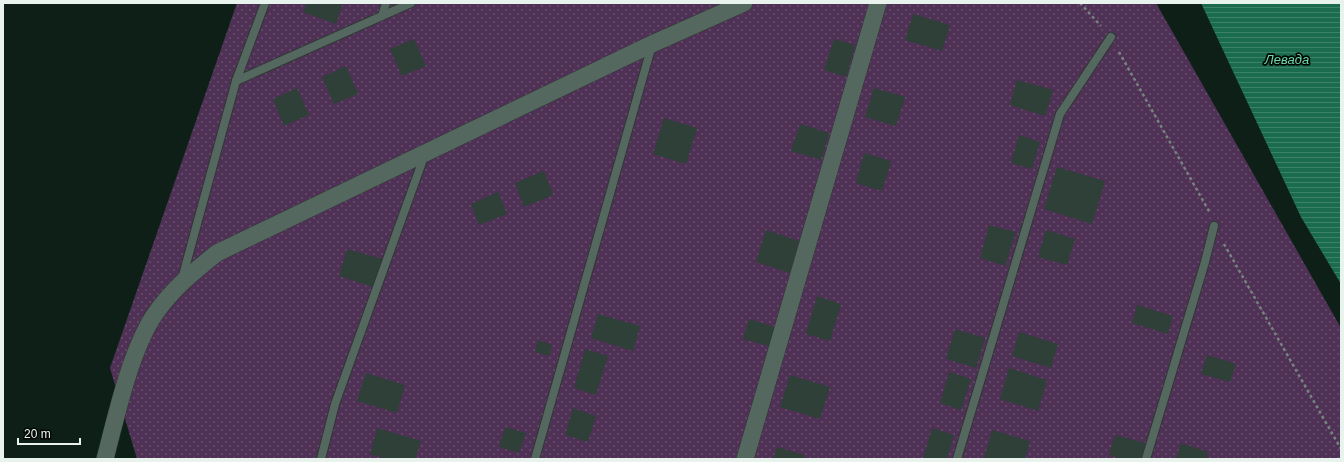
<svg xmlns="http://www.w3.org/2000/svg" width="1344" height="462" font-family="Helvetica,sans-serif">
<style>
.park{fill:url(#park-dots)}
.water{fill:url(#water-rules)}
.building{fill:#2e4038}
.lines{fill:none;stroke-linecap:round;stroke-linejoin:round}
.service-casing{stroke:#2e3833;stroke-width:10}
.minor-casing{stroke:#2e3833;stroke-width:18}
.path{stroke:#76847e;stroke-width:2.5;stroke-dasharray:3 3;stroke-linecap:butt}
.service{stroke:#55685f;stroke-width:8}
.minor{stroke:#55685f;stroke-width:17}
.labels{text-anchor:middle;stroke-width:3.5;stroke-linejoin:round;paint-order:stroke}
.water-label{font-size:13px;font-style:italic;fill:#6cd8ac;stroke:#030705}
</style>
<defs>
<pattern id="park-dots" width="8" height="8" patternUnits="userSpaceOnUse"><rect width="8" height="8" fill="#4f3156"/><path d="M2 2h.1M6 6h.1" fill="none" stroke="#684f6f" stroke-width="1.8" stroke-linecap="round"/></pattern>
<pattern id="water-rules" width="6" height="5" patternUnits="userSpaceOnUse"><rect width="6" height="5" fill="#1b6c4f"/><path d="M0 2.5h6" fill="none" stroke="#3c8169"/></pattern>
</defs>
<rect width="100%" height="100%" fill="#0e1f18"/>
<polygon class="park" points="237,3 1156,3 1341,328 1341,459 137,459 110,368"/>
<polygon class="water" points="1201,3 1341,3 1341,284 1301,217"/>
<g class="building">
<polygon points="307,3 343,3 336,24 303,12"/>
<polygon points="913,14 950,25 942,51 905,40"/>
<polygon points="414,39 426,66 402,76 390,49"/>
<polygon points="834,39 855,45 846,77 824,70"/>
<polygon points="346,66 358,94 334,104 322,77"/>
<polygon points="1017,80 1053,90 1045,116 1010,105"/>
<polygon points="297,88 309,115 284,126 273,99"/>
<polygon points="874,88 905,97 896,126 865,117"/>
<polygon points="664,118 697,128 686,164 653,154"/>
<polygon points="800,124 829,133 821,160 791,151"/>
<polygon points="1019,135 1040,142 1032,169 1011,163"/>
<polygon points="864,153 891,161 882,191 856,183"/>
<polygon points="1057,167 1105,181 1092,224 1044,209"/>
<polygon points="544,171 553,195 524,207 515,183"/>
<polygon points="498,192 507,214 479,225 471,204"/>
<polygon points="989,225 1016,232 1005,266 980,258"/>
<polygon points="766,230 799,241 790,273 756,262"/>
<polygon points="1046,230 1075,239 1067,265 1038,257"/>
<polygon points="347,249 382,259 373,287 339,276"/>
<polygon points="817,296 841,304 830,341 806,334"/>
<polygon points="1137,305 1173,316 1168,334 1132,323"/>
<polygon points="598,314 640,326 633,351 591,338"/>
<polygon points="749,319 775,327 769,346 743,339"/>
<polygon points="955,329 985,338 976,368 946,359"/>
<polygon points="1019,332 1058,344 1051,368 1012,356"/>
<polygon points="538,340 552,345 549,356 535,352"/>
<polygon points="585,349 608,356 596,395 574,388"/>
<polygon points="1207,355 1236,364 1230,382 1201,374"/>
<polygon points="1009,368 1047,380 1038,411 1000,399"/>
<polygon points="949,372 971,379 961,410 940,403"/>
<polygon points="366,373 405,385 397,413 357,401"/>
<polygon points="790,375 830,387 820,419 780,407"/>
<polygon points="573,408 596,416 588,442 565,435"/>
<polygon points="505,427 526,433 519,453 499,447"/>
<polygon points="377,428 421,441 415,459 387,459 370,454"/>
<polygon points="932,428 954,435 947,459 923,459"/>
<polygon points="992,430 1030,441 1025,459 984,458"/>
<polygon points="1115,435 1145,443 1141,459 1124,459 1109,455"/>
<polygon points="1181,443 1208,452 1206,459 1176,459"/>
<polygon points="777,447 804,455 803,459 773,459"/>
</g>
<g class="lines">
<g class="service-casing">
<g id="service">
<polyline points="382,16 386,3"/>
<polyline points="236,81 411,3"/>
<polyline points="182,279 236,81 265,3"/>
<polyline points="321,459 335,404 425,154"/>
<polyline points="535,459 652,45"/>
<polyline points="957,459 1060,114 1111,37"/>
<polyline points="1146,459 1205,262 1214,226"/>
</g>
</g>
<g class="minor-casing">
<g id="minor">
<path d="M 105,459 C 116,417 130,353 153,317 C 170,291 193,272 217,253 L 652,44 L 744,3"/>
<polyline points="745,459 878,3"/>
</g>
</g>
<g class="path">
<polyline points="1080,3 1101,26"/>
<polyline points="1119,52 1210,213"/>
<polyline points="1224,244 1341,449"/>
</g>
<use href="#service" class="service"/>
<use href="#minor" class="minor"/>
</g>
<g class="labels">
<g class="water-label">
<text x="1287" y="64">Левада</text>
</g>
</g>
<rect width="1344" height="462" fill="none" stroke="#e8f3ee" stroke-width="8"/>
<path d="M18 438v6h62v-6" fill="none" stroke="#e8f3ee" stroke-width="2"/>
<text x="24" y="438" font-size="12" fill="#e8f3ee" stroke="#030705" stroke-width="3" paint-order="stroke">20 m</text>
</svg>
